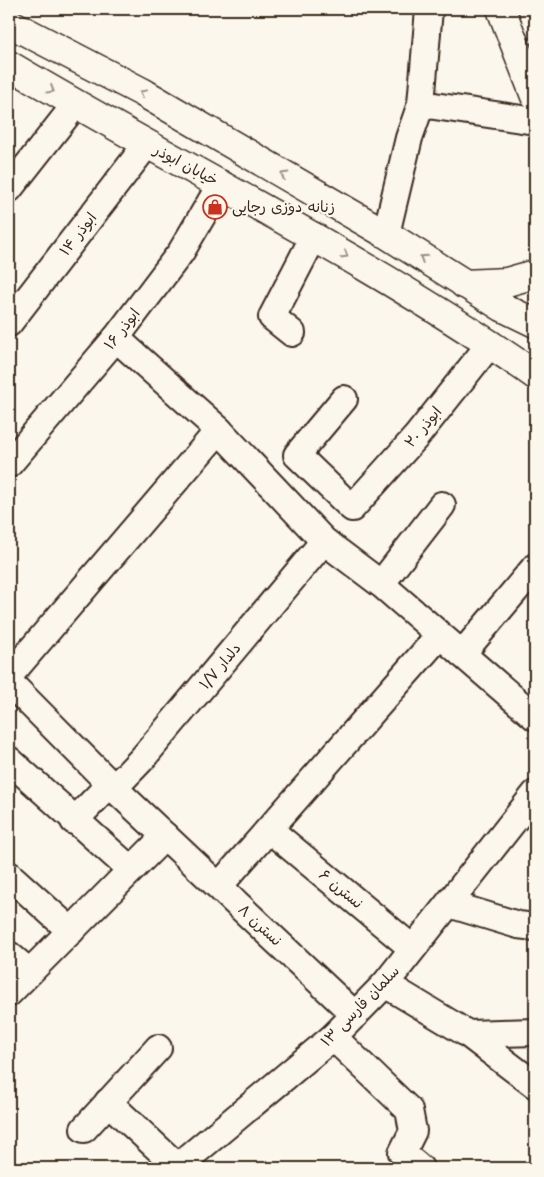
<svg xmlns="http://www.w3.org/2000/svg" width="544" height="1177" font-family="'Shantell Sans','Playpen Sans Arabic',sans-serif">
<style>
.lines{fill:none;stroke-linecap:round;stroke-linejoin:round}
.minor-casing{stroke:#3b2a1e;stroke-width:30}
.major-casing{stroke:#3b2a1e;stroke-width:31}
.minor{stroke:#fbf7ec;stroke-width:26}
.major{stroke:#fbf7ec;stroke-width:28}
.oneway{stroke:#9b9085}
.labels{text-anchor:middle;stroke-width:4.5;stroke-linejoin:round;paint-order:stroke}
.street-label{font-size:15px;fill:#3b2a1e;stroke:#fbf7ec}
.poi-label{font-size:15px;fill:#3b2a1e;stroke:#fbf7ec;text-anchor:start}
</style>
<rect width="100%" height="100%" fill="#fbf7ec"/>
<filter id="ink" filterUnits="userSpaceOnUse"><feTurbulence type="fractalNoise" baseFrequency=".02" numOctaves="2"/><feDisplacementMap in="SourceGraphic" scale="10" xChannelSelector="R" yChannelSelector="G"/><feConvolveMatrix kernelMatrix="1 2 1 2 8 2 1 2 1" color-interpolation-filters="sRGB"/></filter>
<g filter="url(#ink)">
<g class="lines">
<g class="minor-casing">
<g id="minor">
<polyline points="421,104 535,121"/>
<polyline points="9,189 75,105"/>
<polyline points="386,234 409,138 421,104 429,9"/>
<polyline points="9,323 147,144"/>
<polyline points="292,333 272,317 314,236"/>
<polyline points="116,338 219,430 324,541 381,584 535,717"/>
<polyline points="344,399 297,455 352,508 416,437 490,344"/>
<polyline points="9,464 116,338 181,252 221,184"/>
<polyline points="381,584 442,505"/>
<polyline points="462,654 535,567"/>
<polyline points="9,676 219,430"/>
<polyline points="9,682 117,791 355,1015"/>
<polyline points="9,760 131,870"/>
<polyline points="114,788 141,760 324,541"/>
<polyline points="74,821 110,784"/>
<polyline points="270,830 412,948"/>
<polyline points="9,875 71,931"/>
<polyline points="219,886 439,636"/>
<polyline points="449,904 518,925 535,927"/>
<polyline points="9,955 29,972"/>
<polyline points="385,984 468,1034 535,1085"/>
<polyline points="9,993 165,836"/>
<polyline points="468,1034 535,1032"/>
<polyline points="333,1037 409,1110 413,1131 402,1153 420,1168"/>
<polyline points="108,1102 178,1167"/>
<polyline points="84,1129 158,1048"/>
<polyline points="176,1168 333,1037 385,984 535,794"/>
</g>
</g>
<g class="major-casing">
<g id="major">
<polyline points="501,9 535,96"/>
<polyline points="9,23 142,92 386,234 502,307 535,323"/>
<path d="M 9,65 C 184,169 368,258 535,375"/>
<polyline points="464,284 507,282 535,274"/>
</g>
</g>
<use href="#minor" class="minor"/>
<use href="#major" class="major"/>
</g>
<defs><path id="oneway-chevron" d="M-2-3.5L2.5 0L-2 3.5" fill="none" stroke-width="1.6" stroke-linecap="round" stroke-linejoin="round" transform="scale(1.25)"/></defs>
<g class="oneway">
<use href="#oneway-chevron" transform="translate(51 90) rotate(31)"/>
<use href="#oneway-chevron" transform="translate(143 93) rotate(-151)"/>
<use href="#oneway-chevron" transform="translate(284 175) rotate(-150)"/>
<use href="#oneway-chevron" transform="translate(345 255) rotate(31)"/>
<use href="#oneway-chevron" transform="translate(423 258) rotate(-147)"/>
</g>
</g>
<defs>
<g id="shop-ring" transform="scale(1.25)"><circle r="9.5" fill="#fbf7ec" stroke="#c8321e" stroke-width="1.5"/><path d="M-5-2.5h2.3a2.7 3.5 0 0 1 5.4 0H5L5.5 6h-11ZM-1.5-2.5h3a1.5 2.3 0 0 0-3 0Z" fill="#c8321e"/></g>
</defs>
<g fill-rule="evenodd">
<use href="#shop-ring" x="215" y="207"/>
</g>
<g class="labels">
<g class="street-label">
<text transform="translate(186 165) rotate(28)" y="5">خیابان ابوذر</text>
<text transform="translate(78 234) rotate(-52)" y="5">ابوذر ۱۴</text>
<text transform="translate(122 329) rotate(-52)" y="5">ابوذر ۱۶</text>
<text transform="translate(423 427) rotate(-50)" y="5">ابوذر ۲۰</text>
<text transform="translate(220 666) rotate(-50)" y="5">دلدار ۱/۷</text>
<text transform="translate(341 889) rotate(40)" y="5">نسترن ۶</text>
<text transform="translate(260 925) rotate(43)" y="5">نسترن ۸</text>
<text transform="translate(360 1006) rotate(-46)" y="5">۱۳ سلمان فارسی</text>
</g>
<g class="poi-label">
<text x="232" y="212">زنانه دوزی رجایی</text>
</g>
</g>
<rect width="544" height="1177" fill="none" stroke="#fbf7ec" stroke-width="30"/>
<rect x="15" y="15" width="514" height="1147" fill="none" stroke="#3b2a1e" stroke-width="2" filter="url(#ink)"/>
</svg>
